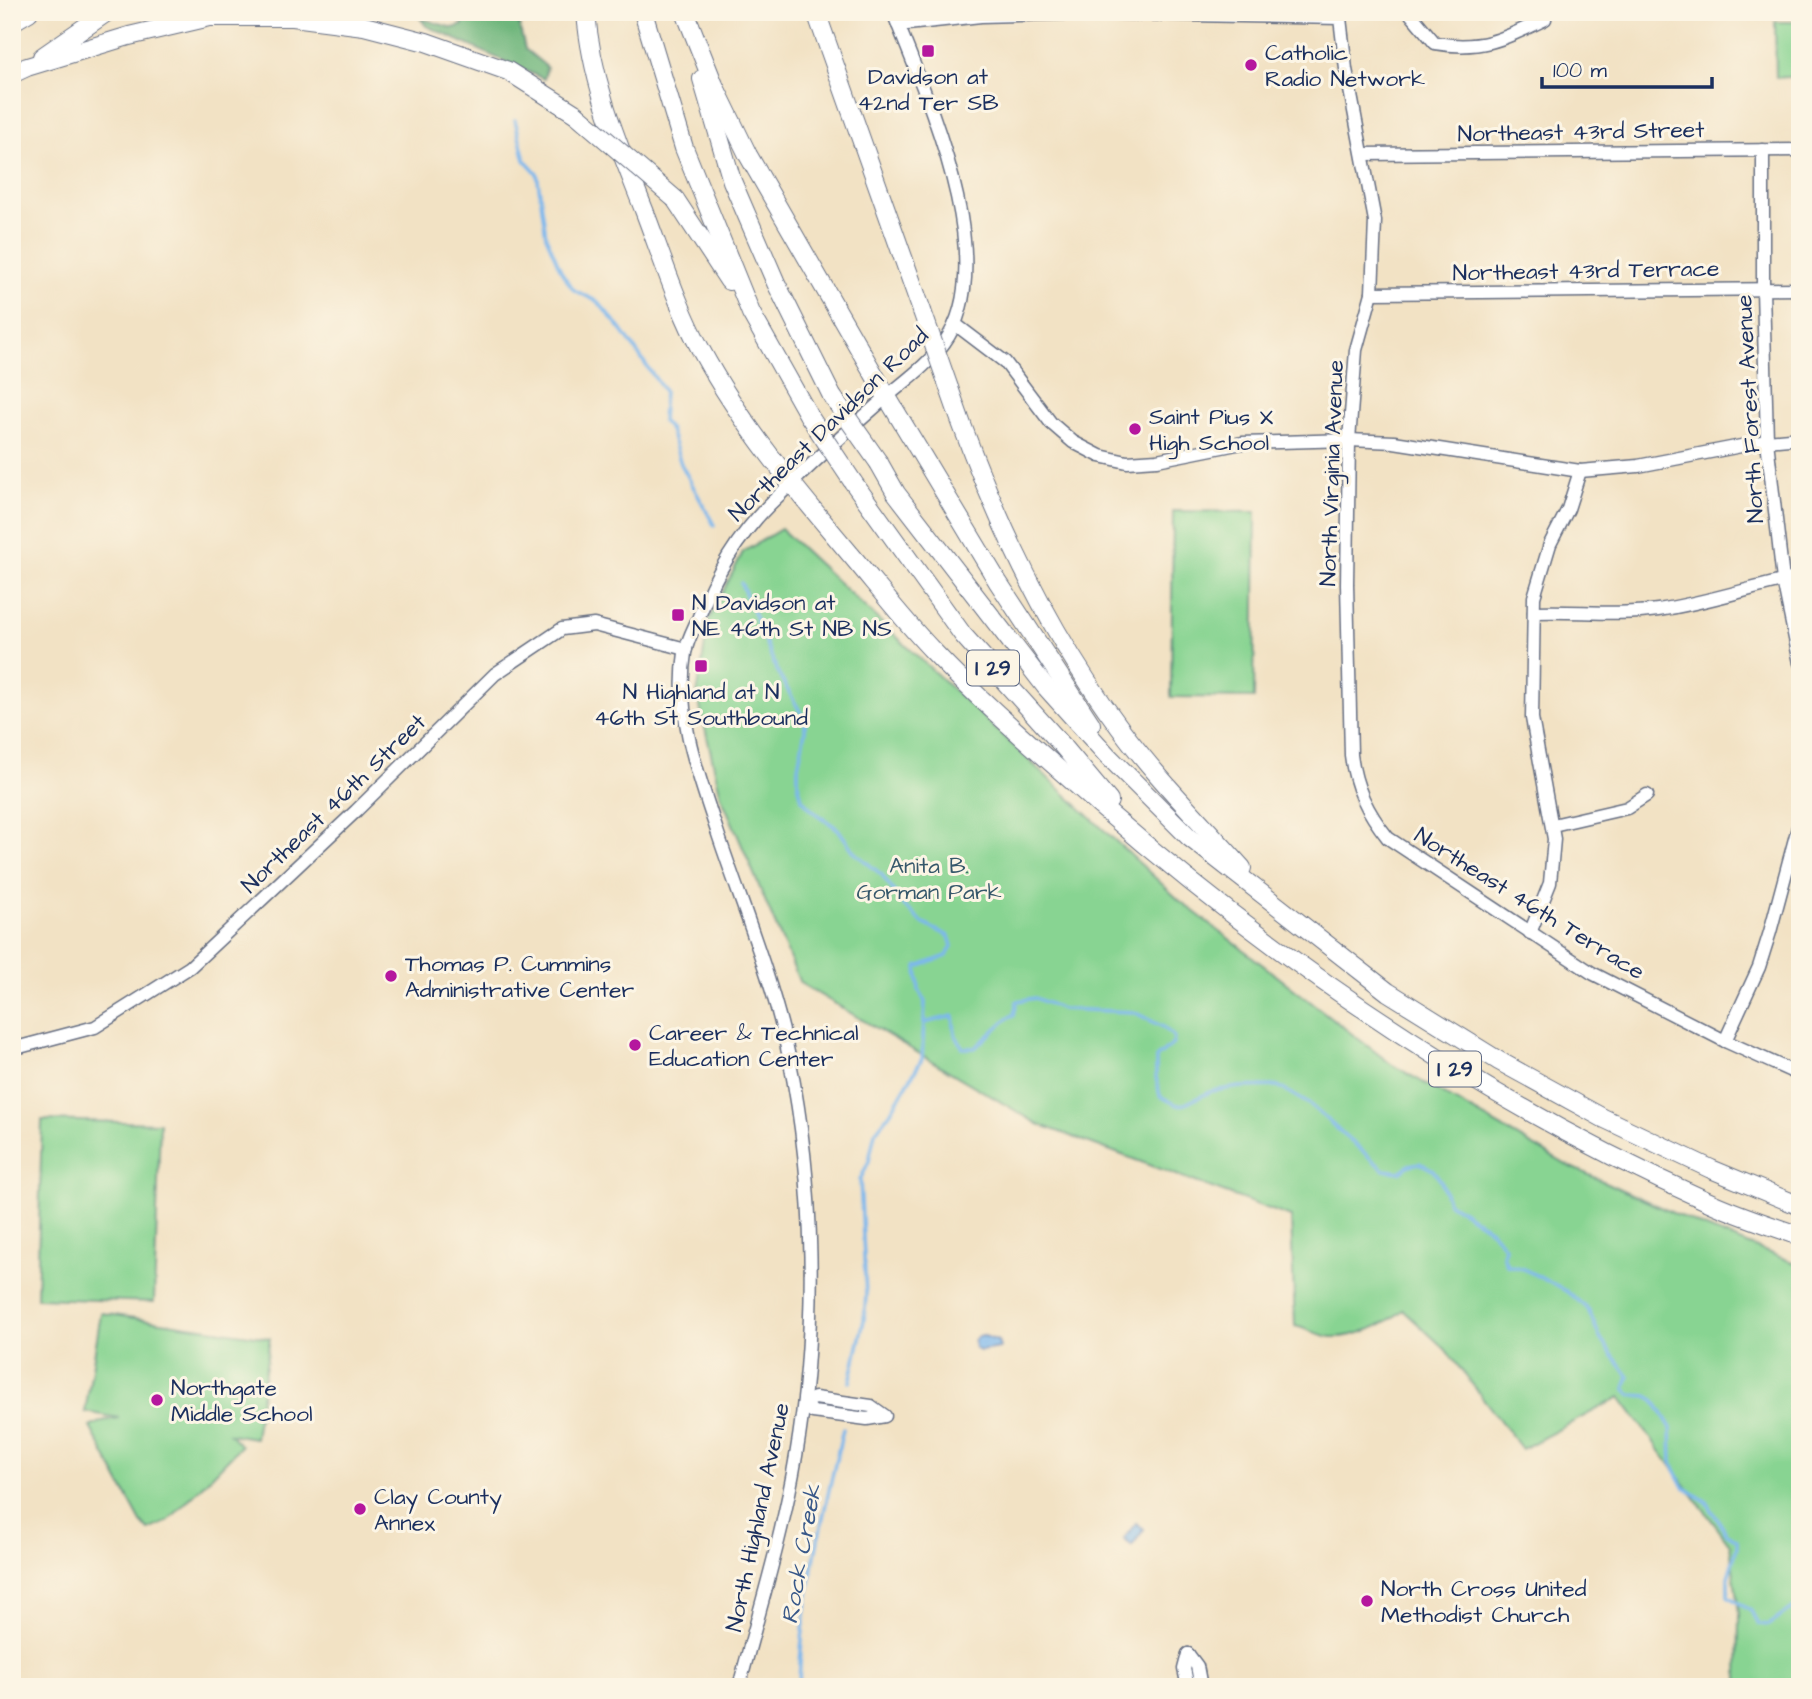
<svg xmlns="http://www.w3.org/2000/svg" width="1812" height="1699" font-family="'Architects Daughter',sans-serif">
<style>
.green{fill:#88d492;stroke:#528278;stroke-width:2}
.forest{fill:#6eb67c;stroke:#44726d;stroke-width:2}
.water{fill:#7bb7ed;stroke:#4b73a6;stroke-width:2}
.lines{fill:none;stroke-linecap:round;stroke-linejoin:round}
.stream{stroke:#7bb7ed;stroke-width:3.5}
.minor-casing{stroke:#666e82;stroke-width:15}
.highway-casing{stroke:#666e82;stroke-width:20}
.minor{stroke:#fff;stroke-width:12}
.highway{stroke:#fff;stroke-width:18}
.highway-bridge-casing{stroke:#666e82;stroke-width:20;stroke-linecap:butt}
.highway-bridge{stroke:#fff;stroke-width:18}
.poi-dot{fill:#b5179e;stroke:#fcf5e5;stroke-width:2.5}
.labels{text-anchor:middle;stroke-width:6;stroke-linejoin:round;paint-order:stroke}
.shield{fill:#fcf5e5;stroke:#5e6a86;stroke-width:2}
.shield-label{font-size:21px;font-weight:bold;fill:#1b2f5e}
.poi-label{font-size:23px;fill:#1b2f5e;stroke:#fcf5e5;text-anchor:start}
.street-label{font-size:23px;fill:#1b2f5e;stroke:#fcf5e5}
.park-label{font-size:23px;fill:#36586b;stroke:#fcf5e5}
.water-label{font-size:24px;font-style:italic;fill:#385889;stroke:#fcf5e5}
</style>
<rect width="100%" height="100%" fill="#fcf5e5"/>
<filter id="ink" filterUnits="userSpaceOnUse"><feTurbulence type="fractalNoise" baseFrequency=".0143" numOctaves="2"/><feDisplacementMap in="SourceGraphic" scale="14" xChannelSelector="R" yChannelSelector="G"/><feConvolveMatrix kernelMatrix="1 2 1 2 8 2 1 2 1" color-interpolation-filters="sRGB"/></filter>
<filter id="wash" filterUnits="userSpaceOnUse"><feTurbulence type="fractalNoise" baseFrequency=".00686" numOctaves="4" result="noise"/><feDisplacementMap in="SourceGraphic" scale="28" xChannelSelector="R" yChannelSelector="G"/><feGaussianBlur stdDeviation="1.57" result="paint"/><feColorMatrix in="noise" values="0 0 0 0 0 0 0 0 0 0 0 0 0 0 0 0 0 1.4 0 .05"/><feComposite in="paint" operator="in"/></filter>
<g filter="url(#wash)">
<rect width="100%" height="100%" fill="#f2e2c4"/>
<g class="green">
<polygon points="1775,22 1800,22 1800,76 1776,78"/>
<polygon points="1173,511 1256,512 1254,698 1171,697"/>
<path d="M 781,529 L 1179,900 L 1391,1064 L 1565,1164 L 1706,1228 L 1800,1265 L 1800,1687 L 1738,1687 L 1739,1614 L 1730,1545 L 1620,1397 L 1522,1449 L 1445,1349 L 1403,1310 C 1385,1325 1356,1338 1332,1337 C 1321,1336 1307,1329 1295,1326 L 1291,1217 L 1038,1124 L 800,983 L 721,796 L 697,694 L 709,619 L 743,552 Z"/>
<polygon points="42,1120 160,1123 154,1302 37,1298"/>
<polygon points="101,1313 270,1338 255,1438 230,1434 241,1446 167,1522 148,1530 141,1522 90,1427 102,1421 119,1418 85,1412"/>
</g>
<polygon class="forest" points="454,12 516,12 525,49 547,67 544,79 426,26 420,18 453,28 463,25 460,17"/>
<g class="water">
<polygon points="984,1336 998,1341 1000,1348 980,1351 975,1348 974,1341 977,1337"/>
<polygon points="1136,1523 1144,1529 1132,1546 1124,1539"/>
</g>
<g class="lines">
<g class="stream">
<polyline points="481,12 483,15"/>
<polyline points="515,120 525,160 537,173 546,236 562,273 574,290 598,302 621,329 664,391 662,421 670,430 681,464 714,525"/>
<polyline points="741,583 778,673 805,720 805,731 798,767 798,784 802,799 814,812 838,829 855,853 882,875 905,907 924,924 949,936 952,946 947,956 917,967 919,990 925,1002 922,1059 890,1113 875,1132 869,1161 860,1180 866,1295 864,1320 850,1382"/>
<polyline points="924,1023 953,1016 955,1034 963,1048 975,1048 1009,1017 1014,1015 1017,1001 1035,998 1062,1009 1134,1012 1163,1027 1174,1037 1173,1044 1156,1058 1156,1077 1160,1096 1177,1105 1185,1104 1212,1091 1240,1087 1278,1086 1309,1104 1384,1170 1400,1172 1409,1165 1420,1163 1433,1170 1441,1181 1448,1202 1491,1230 1505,1247 1503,1256 1507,1265 1524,1269 1566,1291 1588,1309 1601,1340 1629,1377 1625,1388 1630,1395 1647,1396 1654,1400 1671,1428 1672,1464 1684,1487 1707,1502 1726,1533 1737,1540 1737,1547 1728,1577 1728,1596 1751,1611 1758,1624 1769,1625 1800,1603"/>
<path d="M 799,1687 C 801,1599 824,1514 843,1429"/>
</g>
</g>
</g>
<g filter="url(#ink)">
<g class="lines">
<g class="minor-casing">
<g id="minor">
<path d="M 1409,12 L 1435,43 C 1482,51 1504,39 1545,19 L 1541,12"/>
<path d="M 898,25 L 981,16 L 1090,13 L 1340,18 L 1346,69 L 1375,221 L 1372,293 L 1356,350 L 1349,440 L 1347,584 L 1351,755 C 1355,787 1367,812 1388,838 L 1592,973 L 1725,1041 L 1800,1075"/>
<polyline points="1763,150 1763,289 1767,441 1783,580 1800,663"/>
<polyline points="1363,154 1800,150"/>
<polyline points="1372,293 1800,289"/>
<polyline points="955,324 1005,362 1051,423 1073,442 1100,456 1127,462 1157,460 1242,443 1349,440 1394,442 1580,471 1638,466 1767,441 1800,438"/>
<path d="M 1534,612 C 1575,610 1616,616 1658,610 C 1706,603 1752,587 1800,577"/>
<polyline points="1553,825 1627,808 1647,795"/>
<polyline points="1530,933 1550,883 1554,839 1532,718 1534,597 1550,544 1568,509 1580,471"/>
<polyline points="1725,1041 1759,967 1770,932 1800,820"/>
<polyline points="12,1049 95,1027 190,967 356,811 495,674 562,629 594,625 686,649"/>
<polygon points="815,1398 871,1406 885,1416 867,1419 813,1412 804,1403"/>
<polyline points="1188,1654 1197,1666 1201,1687"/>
<polyline points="1188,1654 1184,1669 1188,1687"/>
<path d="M 739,1687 C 759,1611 783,1534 796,1456 C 818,1327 815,1185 789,1057 C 773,980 742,906 717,831 C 698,774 675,714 685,653 C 687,641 693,630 698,619 C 714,576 737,537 770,504 C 807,468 845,433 884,399 C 905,381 927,366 944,343 C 1003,263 925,94 893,12"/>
</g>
</g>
<g class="highway-casing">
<g id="highway">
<path d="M 586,12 C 591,82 619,146 644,210 C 662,257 678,308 702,352 C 742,426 797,491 851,555 C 878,587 904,621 933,651 C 984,705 1042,754 1098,804 C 1282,964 1484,1102 1707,1201 C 1737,1215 1769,1225 1800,1236"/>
<polyline points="643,12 684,148 751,313 809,416"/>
<polyline points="685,12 714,85 748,155 887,397 998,582 1091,724"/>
<polyline points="816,12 922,311"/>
<polyline points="12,22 29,12"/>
<polyline points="42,57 107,12"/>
<polyline points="12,74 27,67 129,36 210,17 293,17 364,26 426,42 508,71 576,114"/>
<polyline points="702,79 732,181 776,283 832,396"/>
<polyline points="675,199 729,281"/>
<path d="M 949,388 C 990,509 1043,625 1120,728 C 1156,777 1201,822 1242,868"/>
<polyline points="879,463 896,493 1045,686 1107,755 1189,837 1388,992 1499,1061 1603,1118 1711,1169 1800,1206"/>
<polyline points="853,482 963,635 1062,745 1109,801"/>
</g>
</g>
<use href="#minor" class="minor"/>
<use href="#highway" class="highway"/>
<g class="highway-bridge-casing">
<g id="highway-bridge">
<polyline points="576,114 675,199"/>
<polyline points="922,311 949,388"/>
<polyline points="832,396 879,463"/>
<polyline points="809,416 853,482"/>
</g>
</g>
<use href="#highway-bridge" class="highway-bridge"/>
</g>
</g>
<g class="poi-dot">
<rect x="921" y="44" width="14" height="14" rx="3.5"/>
<circle cx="1251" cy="65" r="7"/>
<circle cx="1135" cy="429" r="7"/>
<rect x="671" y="608" width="14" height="14" rx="3.5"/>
<rect x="694" y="659" width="14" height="14" rx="3.5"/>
<circle cx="391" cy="976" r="7"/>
<circle cx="635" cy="1045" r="7"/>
<circle cx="157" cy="1400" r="7"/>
<circle cx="360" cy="1509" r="7"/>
<circle cx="1367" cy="1601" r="7"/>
</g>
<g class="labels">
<g class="shield">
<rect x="967" y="650.5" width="52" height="35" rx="5"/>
<rect x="1429" y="1051.5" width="52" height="35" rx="5"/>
</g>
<g class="shield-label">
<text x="993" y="675">I 29</text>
<text x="1455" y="1076">I 29</text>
</g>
<g class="poi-label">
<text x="1265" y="60">Catholic<tspan x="1265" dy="26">Radio Network</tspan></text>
<text x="928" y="84" text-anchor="middle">Davidson at<tspan x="928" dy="26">42nd Ter SB</tspan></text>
<text x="1149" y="424">Saint Pius X<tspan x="1149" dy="26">High School</tspan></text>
<text x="692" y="610">N Davidson at<tspan x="692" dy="26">NE 46th St NB NS</tspan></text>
<text x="701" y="699" text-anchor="middle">N Highland at N<tspan x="701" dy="26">46th St Southbound</tspan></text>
<text x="405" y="971">Thomas P. Cummins<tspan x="405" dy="26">Administrative Center</tspan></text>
<text x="649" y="1040">Career &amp; Technical<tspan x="649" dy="26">Education Center</tspan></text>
<text x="171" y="1395">Northgate<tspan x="171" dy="26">Middle School</tspan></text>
<text x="374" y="1504">Clay County<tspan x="374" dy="26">Annex</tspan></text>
<text x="1381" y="1596">North Cross United<tspan x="1381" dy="26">Methodist Church</tspan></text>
</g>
<g class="street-label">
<text transform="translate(1581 131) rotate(-1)" y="8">Northeast 43rd Street</text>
<text transform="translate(1586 270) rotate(-1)" y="8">Northeast 43rd Terrace</text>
<text transform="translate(1749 409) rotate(-93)" y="8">North Forest Avenue</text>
<text transform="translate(828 424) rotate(-44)" y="8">Northeast Davidson Road</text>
<text transform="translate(1331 473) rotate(-88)" y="8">North Virginia Avenue</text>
<text transform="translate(333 803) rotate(-44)" y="8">Northeast 46th Street</text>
<text transform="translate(1530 903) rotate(32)" y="8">Northeast 46th Terrace</text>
<text transform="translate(757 1517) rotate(-78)" y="8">North Highland Avenue</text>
</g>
<g class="park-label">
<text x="929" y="873">Anita B.<tspan x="929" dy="26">Gorman Park</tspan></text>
</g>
<g class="water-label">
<text transform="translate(801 1554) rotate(-80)" y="8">Rock Creek</text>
</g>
</g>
<rect width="1812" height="1699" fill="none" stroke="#fcf5e5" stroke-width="42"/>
<path d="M1542 77v10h170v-10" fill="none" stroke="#1b2f5e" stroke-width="3.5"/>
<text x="1553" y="77" font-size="21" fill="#1b2f5e" stroke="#fcf5e5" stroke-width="5" paint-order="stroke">100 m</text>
</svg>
